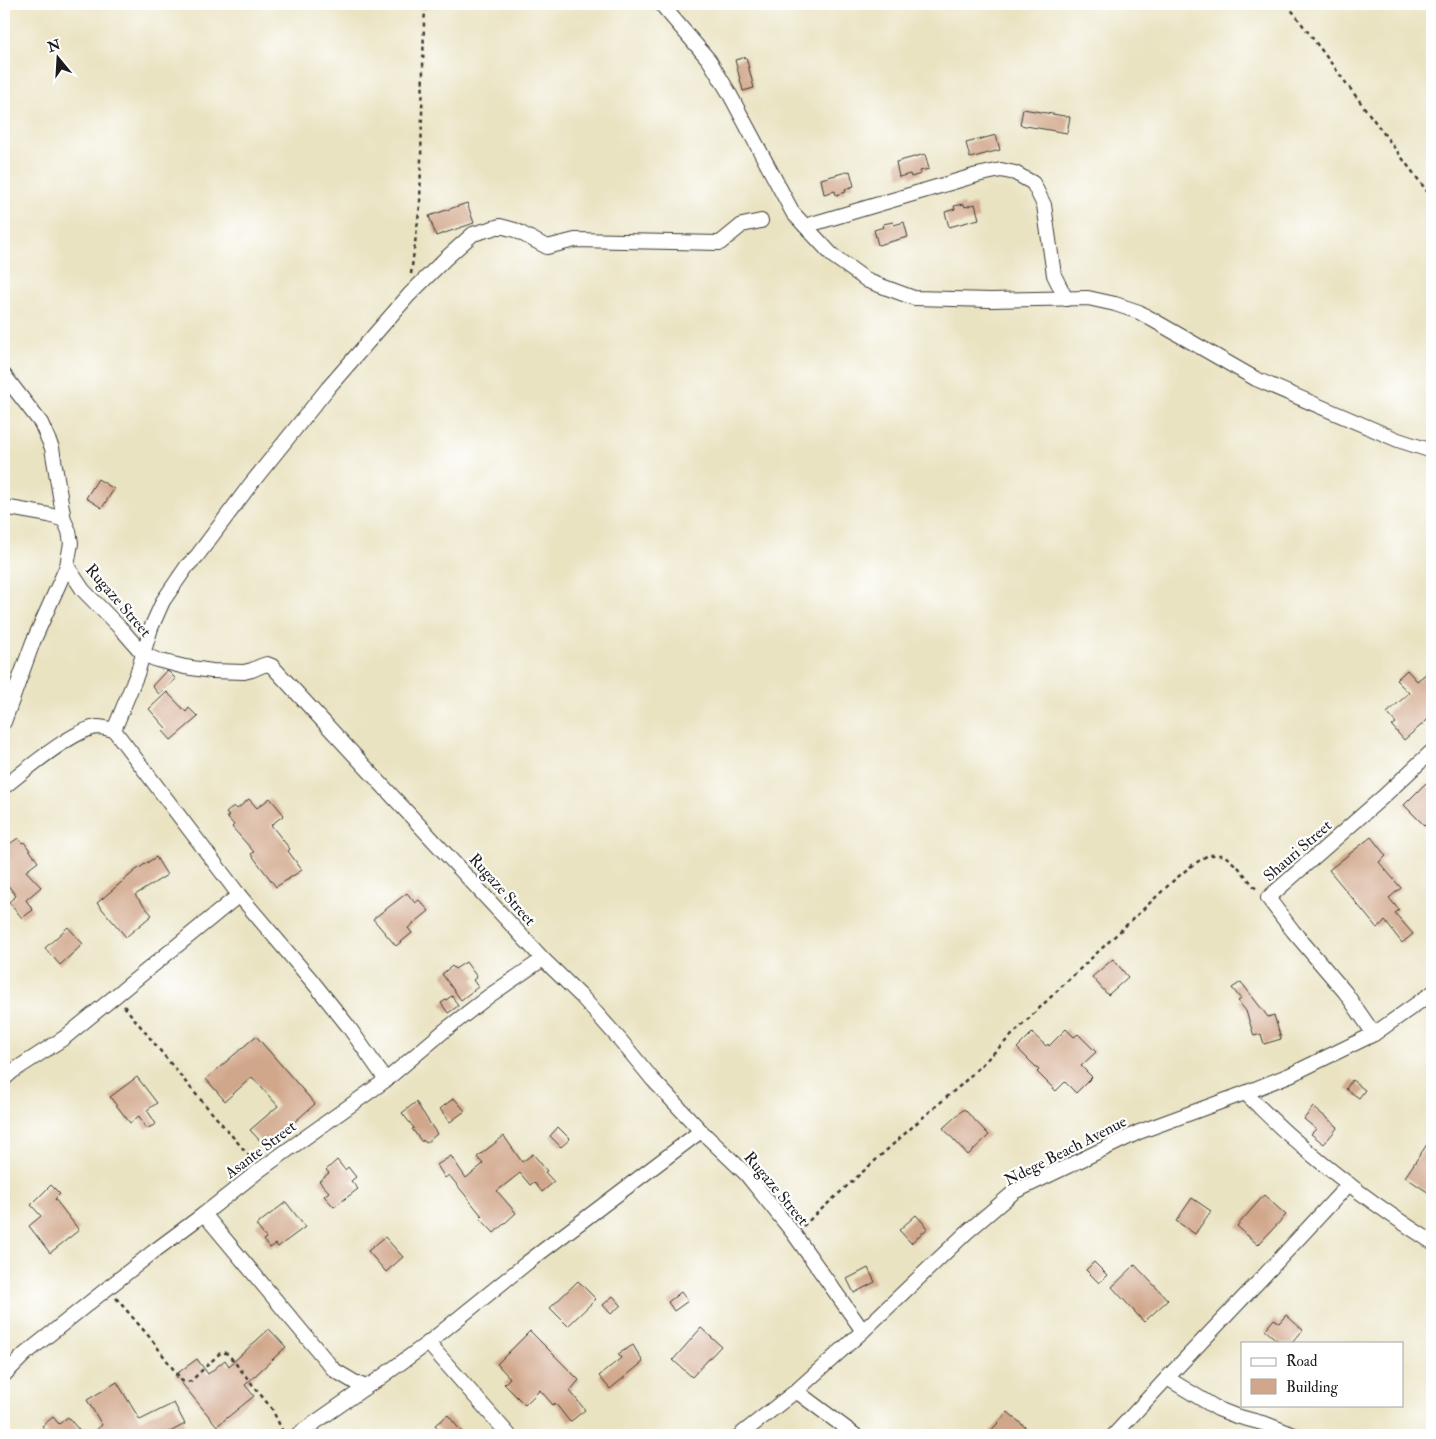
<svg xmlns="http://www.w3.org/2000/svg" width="1436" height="1439" font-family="'IM FELL Double Pica',serif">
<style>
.building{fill:#d1a78b}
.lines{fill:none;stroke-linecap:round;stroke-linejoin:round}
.minor-casing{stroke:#3b3a35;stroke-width:16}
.path{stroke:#3b3a35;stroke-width:2.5;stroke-dasharray:4 4;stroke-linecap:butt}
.minor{stroke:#fff;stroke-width:14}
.labels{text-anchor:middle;stroke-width:4.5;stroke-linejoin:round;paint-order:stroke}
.street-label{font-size:16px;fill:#1c1c1c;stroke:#fff}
</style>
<rect width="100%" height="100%" fill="#fff"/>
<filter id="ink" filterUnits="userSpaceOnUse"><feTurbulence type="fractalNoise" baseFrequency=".02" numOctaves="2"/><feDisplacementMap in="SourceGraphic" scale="10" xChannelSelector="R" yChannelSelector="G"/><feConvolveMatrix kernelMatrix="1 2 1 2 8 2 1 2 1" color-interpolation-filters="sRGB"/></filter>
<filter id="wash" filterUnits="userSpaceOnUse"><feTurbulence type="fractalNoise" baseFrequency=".0096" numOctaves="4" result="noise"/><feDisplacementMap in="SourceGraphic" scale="20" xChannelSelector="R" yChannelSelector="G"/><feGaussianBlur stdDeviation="1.12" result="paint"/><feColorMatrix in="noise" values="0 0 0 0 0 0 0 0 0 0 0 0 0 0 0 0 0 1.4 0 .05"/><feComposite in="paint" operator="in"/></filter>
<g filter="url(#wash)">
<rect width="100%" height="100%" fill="#eae3c2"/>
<g id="blocks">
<g class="building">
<polygon points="746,57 754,88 743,91 735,60"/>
<polygon points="1023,109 1070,117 1067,133 1020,125"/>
<polygon points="996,135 1000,150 970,158 966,143"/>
<polygon points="925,154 929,169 920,171 921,174 911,177 910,174 899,177 896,162"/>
<polygon points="850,171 854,186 845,189 846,192 836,195 835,191 824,194 821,179"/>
<polygon points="467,203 474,223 436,236 429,216"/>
<polygon points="964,204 965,207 975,204 979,219 949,227 945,212 955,209 954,206"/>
<polygon points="893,222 894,225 904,222 908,237 878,245 874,230 884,227 883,224"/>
<polygon points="98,479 114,489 102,508 86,498"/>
<polygon points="1432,669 1432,716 1404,740 1392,726 1396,723 1387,713 1409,693 1396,680 1407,670 1417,681"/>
<polygon points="166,671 169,672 176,679 159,694 152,686"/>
<polygon points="167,692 186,712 189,708 198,717 171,740 163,731 166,728 149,709"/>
<polygon points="1426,783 1432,789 1432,833 1404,805"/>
<polygon points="270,798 284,815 271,825 290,849 288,851 302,870 276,887 251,854 254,852 232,827 234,825 227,817 229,816 226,813 234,806 237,809 249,799 257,808"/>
<polygon points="1371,837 1386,856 1379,862 1401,888 1389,898 1399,910 1395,913 1413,934 1402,943 1385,921 1377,928 1329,870"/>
<polygon points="18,838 22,843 24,842 38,862 26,871 41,887 26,900 33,910 22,918 9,902 16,896 4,880 4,848"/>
<polygon points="156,857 167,875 135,895 152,915 126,937 97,903 136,870"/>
<polygon points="407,893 415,903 419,900 429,911 408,928 412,933 396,946 373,919"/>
<polygon points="68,927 83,944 60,965 45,948"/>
<polygon points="1113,959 1128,977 1108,995 1092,977"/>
<polygon points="466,962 477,977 473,980 478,987 461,1000 442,974 452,966 455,969"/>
<polygon points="1241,982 1268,1017 1274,1015 1281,1039 1264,1044 1261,1034 1254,1036 1246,1011 1238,1001 1241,999 1232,988"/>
<polygon points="452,996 458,1006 448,1013 441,1003"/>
<polygon points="1066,1029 1074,1037 1078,1034 1096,1052 1081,1066 1092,1077 1076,1093 1065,1082 1056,1091 1037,1072 1039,1070 1017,1048 1032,1033 1046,1046 1048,1044 1049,1046"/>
<polygon points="256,1036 315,1104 266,1147 250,1130 278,1106 252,1077 225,1101 206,1079"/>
<polygon points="137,1077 157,1103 147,1110 156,1124 146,1129 139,1116 130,1123 110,1097"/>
<polygon points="1352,1080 1365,1090 1359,1098 1346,1089"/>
<polygon points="454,1098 465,1111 450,1122 440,1109"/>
<polygon points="416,1102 437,1134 426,1143 423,1140 422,1142 412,1129 414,1128 402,1113"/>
<polygon points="1313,1107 1338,1127 1324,1144 1311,1134 1316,1129 1304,1119"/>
<polygon points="964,1109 989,1135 968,1155 943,1128"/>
<polygon points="558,1127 570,1139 561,1147 550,1136"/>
<polygon points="504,1136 522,1162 533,1154 547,1171 545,1172 554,1182 542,1192 534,1182 530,1185 520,1173 497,1191 516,1213 494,1233 480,1218 482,1216 449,1175 445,1178 437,1165 451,1156 466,1178 483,1164 477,1157"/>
<polygon points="1432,1137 1432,1195 1405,1177"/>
<polygon points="337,1160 345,1170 348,1167 356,1177 351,1181 358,1189 334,1207 324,1196 329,1192 319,1181 329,1173 326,1170"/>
<polygon points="51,1185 60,1194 55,1199 79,1230 50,1253 29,1226 41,1216 31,1205"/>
<polygon points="1264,1195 1286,1215 1258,1245 1237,1226"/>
<polygon points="1192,1198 1211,1211 1195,1234 1176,1221"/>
<polygon points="286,1202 305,1227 278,1247 276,1244 270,1248 263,1240 266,1238 256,1225"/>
<polygon points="916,1215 928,1228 911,1243 899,1230"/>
<polygon points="385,1237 403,1257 386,1272 368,1251"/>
<polygon points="1094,1262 1107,1275 1099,1283 1086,1270"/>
<polygon points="1135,1265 1168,1300 1144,1322 1112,1287"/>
<polygon points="868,1268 875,1282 854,1293 847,1279"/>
<polygon points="578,1281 596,1299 568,1326 550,1308"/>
<polygon points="681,1292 688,1301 674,1311 668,1302"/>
<polygon points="613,1296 621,1305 611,1314 603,1305"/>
<polygon points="1286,1315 1303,1330 1292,1343 1280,1343 1265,1330 1274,1319 1279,1323"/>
<polygon points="701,1328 721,1346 692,1377 673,1360"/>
<polygon points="269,1329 286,1347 245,1385 254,1396 217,1426 175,1375 197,1359 208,1374 225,1360 229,1366"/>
<polygon points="530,1331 579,1380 570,1391 585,1410 570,1422 555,1403 553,1405 540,1390 525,1405 504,1384 510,1378 497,1364"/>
<polygon points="633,1345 643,1362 610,1389 599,1376 621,1358 618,1354"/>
<polygon points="117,1382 140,1420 174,1403 185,1424 164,1435 90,1435 102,1425 87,1400"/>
<polygon points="1008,1412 1034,1435 987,1435"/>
<polygon points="448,1415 464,1435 444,1435 435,1425"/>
<polygon points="53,1417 59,1424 68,1417 83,1435 45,1435 48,1433 42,1426"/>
</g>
</g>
</g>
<g filter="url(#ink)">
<use href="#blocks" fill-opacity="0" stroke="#3b3a35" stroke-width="1"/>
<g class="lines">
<g class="minor-casing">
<g id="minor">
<polyline points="661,4 709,60 728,91 793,213 833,256 868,281 914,298 991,300 1088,298 1115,304 1139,312 1256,379 1398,440 1432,451"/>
<polyline points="805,226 977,175 1001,170 1015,173 1033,183 1044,205 1054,275 1066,299"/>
<polyline points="4,375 41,423 52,448 64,520"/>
<polyline points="4,507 49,515 64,520 69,531 71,543 67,566 33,642 4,722"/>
<polyline points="67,566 83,590 124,632 143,654 157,660 185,667 212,671 244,672 252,670 261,666 267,664 272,666 543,959 582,997 621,1041 653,1080 701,1131 746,1174 794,1234 863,1331"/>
<polyline points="114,730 137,674 151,628 163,601 187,566 197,556 250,485 328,388 409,295 445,259 473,234 500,226 515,230 547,247 575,240 720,243 742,225 761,221"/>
<path d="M 4,787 C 23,772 75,728 98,727 C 103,727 109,729 114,730 L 239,895 L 312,981 L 348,1026 L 386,1080"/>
<polyline points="1374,1034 1345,992 1293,931 1268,898 1384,796 1432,751"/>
<polyline points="4,1079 13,1071 64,1038 239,895"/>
<path d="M 1245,1093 C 1260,1107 1274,1122 1290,1136 C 1334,1175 1382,1210 1432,1242"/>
<polyline points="204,1214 334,1370 356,1383 366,1387 376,1381 428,1343 528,1262 701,1131"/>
<polyline points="428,1343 509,1435"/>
<polyline points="4,1375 25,1354 153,1252 204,1214 261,1169 386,1080 444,1031 489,996 543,959"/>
<polyline points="1167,1378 1218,1409 1236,1416 1266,1424 1294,1435"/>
<polyline points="796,1391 855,1435"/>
<polyline points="297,1435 366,1387"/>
<polyline points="740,1435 796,1391 863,1331 967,1232 1014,1192 1139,1132 1245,1093 1292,1074 1374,1034 1432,993"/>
<polyline points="1114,1435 1167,1378 1261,1279 1349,1184"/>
</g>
</g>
<g class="path">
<polyline points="1287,4 1432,198"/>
<polyline points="411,274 420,205 424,22 426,4"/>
<polyline points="124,1006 188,1085 252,1159"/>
<polyline points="803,1226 921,1119 961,1085 1064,984 1173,881 1191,866 1208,855 1224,855 1239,868 1257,890"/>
<polyline points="116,1298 152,1340 182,1381 186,1382 191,1381 219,1354 223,1352 228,1354 272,1409 284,1434"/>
</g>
<use href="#minor" class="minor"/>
</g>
</g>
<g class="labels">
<g class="street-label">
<text transform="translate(119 600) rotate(49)" y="6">Rugaze Street</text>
<text transform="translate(1297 850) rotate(-41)" y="6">Shauri Street</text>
<text transform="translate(503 889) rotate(48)" y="6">Rugaze Street</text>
<text transform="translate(260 1149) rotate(-37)" y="6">Asante Street</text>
<text transform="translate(1065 1150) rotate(-27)" y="6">Ndege Beach Avenue</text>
<text transform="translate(777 1188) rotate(50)" y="6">Rugaze Street</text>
</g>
</g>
<rect width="1436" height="1439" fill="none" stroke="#fff" stroke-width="20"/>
<rect x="1241" y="1342" width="162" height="65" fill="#ffffff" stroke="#a4a4a4"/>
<rect x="1251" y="1358" width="25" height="8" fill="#ffffff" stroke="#a4a4a4"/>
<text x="1286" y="1366" font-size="15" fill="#1c1c1c">Road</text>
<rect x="1251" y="1379" width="25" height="15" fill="#d1a78b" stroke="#a4a4a4"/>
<text x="1286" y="1392" font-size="15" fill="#1c1c1c">Building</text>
<g transform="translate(58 58) rotate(342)" stroke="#ffffff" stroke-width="4" paint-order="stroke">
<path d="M0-4L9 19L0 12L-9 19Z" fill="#1c1c1c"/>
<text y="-8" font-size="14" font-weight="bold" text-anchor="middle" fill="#1c1c1c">N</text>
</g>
</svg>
